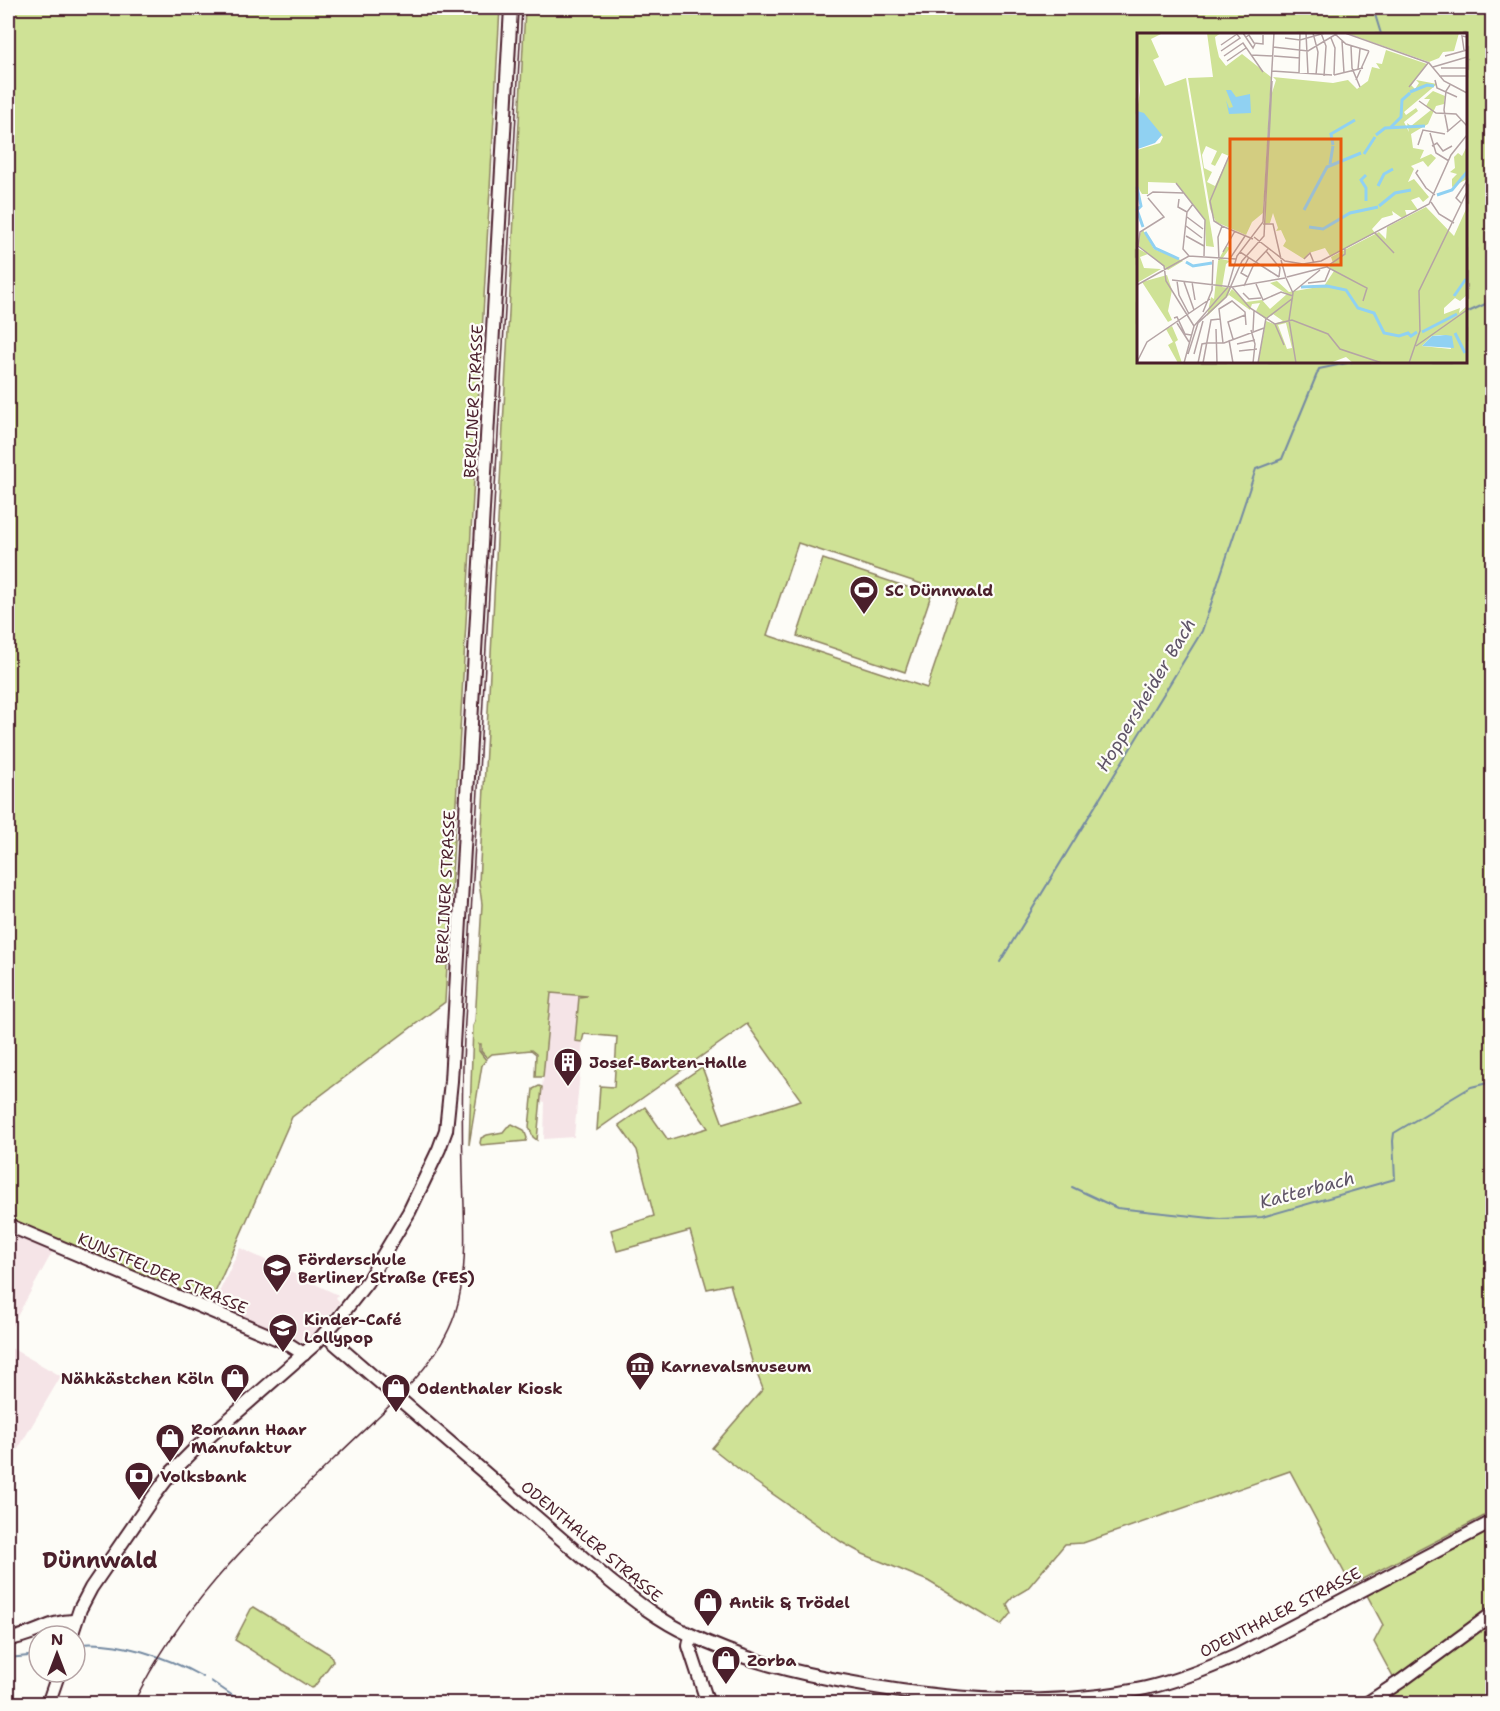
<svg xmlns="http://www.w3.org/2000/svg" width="1500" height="1711" font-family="'Shantell Sans',sans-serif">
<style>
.built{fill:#f5e4e7}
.green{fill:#cfe296;stroke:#8c8060;stroke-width:1.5;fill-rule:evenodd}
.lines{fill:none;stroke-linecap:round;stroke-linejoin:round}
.stream{stroke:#748aa2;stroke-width:2}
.secondary-casing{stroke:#4a1f2b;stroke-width:16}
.secondary{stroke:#fdfcf7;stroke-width:12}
.tram{stroke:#4a1f2b;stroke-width:1.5}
.labels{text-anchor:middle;stroke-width:4.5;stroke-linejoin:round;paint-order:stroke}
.street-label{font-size:16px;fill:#4a1f2b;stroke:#fdfcf7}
.poi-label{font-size:16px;font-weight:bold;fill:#4a1f2b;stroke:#fdfcf7;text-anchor:start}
.water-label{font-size:18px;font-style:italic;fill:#5f5467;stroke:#fdfcf7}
.district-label{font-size:22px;font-weight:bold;fill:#4a1f2b;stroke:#fdfcf7}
.inset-river{fill:none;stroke:#90d1f2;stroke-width:3}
.inset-road{fill:none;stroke:#b5a4a5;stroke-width:1.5}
.view{fill:#e8590c;fill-opacity:0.15;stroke:#e8590c;stroke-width:3}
.inset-edge{fill:none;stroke:#4a1f2b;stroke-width:3}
</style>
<rect width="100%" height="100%" fill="#fdfcf7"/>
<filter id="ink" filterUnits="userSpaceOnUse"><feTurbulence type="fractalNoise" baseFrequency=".0167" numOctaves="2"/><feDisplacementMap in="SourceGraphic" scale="12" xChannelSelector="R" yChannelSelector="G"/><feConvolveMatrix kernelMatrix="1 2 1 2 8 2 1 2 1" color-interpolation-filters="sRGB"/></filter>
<g filter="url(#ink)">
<g class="built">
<polygon points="550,993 587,996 574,1137 544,1139 545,1102 541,1101"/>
<polygon points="8,1229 54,1249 8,1333"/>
<polygon points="240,1248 338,1295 336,1298 340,1302 309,1340 301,1341 213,1305"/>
<polygon points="11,1348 61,1376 8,1466 8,1356"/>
</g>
<g class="green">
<polygon points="8,8 500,8 445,1002 292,1117 210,1304 8,1218"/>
<path d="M 525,8 L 1492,8 L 1492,1512 L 1351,1585 L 1290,1471 L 1083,1543 L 1065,1544 L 1027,1589 L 1013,1597 L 1007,1604 L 1011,1613 L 1001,1625 L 928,1581 L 863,1554 L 843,1543 L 754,1481 L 712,1448 L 763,1389 L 752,1361 L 730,1284 L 707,1289 L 690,1231 L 617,1251 L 611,1230 L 654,1216 L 637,1150 L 619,1125 L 645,1107 L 668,1140 L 708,1128 L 677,1084 L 702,1067 L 723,1124 L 801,1100 L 747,1024 L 597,1130 L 600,1086 L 614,1087 L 617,1037 L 584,1034 L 582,1042 L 575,1041 L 579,997 L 587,996 L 551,993 L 543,1077 L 535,1077 L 536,1054 L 531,1050 L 492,1054 L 487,1058 L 481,1051 L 481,1044 L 479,1044 L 479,1051 L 486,1060 L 482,1065 L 469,1145 L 473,1026 L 475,1022 L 482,904 L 479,882 ZM 1138,34 L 1466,34 L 1466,362 L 1138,362 ZM 798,543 L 958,596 L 927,688 L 767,635 Z"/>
<polygon points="823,559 931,595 905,672 797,636"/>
<polygon points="539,1086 542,1087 537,1140 533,1137 529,1127 533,1089"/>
<polygon points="512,1124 524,1130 527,1138 526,1141 481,1145 480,1143 481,1138 487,1135 503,1132 507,1127"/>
<polygon points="1492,1530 1492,1610 1395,1681 1374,1642 1383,1625 1367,1595"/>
<polygon points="254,1607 331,1655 333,1661 314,1687 311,1688 235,1640 251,1609"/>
<polygon points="1492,1618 1492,1703 1373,1704"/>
</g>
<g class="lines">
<g class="stream">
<polyline points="1373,8 1381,34"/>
<polyline points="1466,313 1492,301"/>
<polyline points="1000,962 1202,631 1256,469 1282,459 1319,369 1352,362"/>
<polyline points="1072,1187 1117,1208 1220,1219 1262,1217 1395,1179 1393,1141 1394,1133 1471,1087 1492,1082"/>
<path d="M 78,1644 C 119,1640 167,1657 203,1677"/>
<polyline points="8,1658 39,1655"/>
<polyline points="211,1681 245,1704"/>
</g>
<g class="secondary-casing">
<g id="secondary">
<polyline points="8,1225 285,1342 304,1354"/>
<path d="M 324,1334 L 610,1581 C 635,1601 660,1621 689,1634 C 741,1660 797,1673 853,1683 C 949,1701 1050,1709 1146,1688 C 1177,1681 1207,1669 1236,1656 L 1492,1522"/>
<polyline points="71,1636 80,1609 91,1588 154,1496 172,1472 194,1450 315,1344 338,1319 367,1282 409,1212 439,1149 446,1130 451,1081 511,8"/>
<polyline points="691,1636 689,1646 708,1704"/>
<path d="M 8,1639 C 32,1637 51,1620 75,1621"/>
<polyline points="48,1704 59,1672"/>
<polyline points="1366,1704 1401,1681 1492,1614"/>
</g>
</g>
<use href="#secondary" class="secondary"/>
<path class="tram" d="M 133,1704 C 184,1600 256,1535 337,1456 C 378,1415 436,1371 455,1314 C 469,1269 464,1220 463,1174 C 462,1129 462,1083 464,1038 L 522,8"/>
</g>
</g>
<defs>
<g id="stadium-pin" transform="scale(1.5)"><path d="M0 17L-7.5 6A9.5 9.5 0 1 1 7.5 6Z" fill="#4a1f2b" stroke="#fdfcf7"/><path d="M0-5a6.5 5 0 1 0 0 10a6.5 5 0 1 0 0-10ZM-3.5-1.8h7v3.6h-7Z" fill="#fff"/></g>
<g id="building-pin" transform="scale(1.5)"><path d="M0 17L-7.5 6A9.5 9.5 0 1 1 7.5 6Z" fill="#4a1f2b" stroke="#fdfcf7"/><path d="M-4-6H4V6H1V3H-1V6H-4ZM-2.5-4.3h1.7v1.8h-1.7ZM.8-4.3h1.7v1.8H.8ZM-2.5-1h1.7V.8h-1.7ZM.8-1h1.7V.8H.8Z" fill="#fff"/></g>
<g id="school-pin" transform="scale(1.5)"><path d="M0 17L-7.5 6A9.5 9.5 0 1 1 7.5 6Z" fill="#4a1f2b" stroke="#fdfcf7"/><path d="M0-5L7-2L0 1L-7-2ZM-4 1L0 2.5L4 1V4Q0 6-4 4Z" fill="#fff"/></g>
<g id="museum-pin" transform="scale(1.5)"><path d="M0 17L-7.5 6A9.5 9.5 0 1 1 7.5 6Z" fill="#4a1f2b" stroke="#fdfcf7"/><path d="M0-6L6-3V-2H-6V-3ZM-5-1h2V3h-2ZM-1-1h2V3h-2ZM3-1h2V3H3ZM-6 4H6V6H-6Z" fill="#fff"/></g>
<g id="shop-pin" transform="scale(1.5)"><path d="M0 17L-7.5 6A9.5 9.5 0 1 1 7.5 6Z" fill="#4a1f2b" stroke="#fdfcf7"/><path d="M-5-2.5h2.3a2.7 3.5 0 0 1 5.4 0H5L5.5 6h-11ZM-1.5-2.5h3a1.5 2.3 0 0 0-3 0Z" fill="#fff"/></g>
<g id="bank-pin" transform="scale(1.5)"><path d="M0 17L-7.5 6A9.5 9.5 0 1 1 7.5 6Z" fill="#4a1f2b" stroke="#fdfcf7"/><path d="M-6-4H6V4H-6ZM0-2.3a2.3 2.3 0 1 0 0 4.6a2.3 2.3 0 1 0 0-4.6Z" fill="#fff"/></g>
</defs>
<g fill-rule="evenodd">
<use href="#stadium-pin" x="864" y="590"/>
<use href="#building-pin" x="568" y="1062"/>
<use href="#school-pin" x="277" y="1268"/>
<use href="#school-pin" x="283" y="1328"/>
<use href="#museum-pin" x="640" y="1366"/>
<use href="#shop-pin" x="235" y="1378"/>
<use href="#shop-pin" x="396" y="1388"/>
<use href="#shop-pin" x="170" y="1438"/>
<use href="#bank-pin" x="139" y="1476"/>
<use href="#shop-pin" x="708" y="1602"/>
<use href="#shop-pin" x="726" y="1660"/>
</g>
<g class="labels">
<g class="street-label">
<text transform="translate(473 401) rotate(-87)" y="6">BERLINER STRASSE</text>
<text transform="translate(445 887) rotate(-87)" y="6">BERLINER STRASSE</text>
<text transform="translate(163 1273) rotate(23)" y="6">KUNSTFELDER STRASSE</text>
<text transform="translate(592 1541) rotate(40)" y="6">ODENTHALER STRASSE</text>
<text transform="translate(1280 1612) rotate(-27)" y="6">ODENTHALER STRASSE</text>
</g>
<g class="poi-label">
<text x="885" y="596">SC Dünnwald</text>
<text x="589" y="1068">Josef-Barten-Halle</text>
<text x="298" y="1265">Förderschule<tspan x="298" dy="18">Berliner Straße (FES)</tspan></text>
<text x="304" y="1325">Kinder-Café<tspan x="304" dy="18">Lollypop</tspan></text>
<text x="661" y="1372">Karnevalsmuseum</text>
<text x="214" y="1384" text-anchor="end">Nähkästchen Köln</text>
<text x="417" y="1394">Odenthaler Kiosk</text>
<text x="191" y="1435">Romann Haar<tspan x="191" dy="18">Manufaktur</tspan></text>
<text x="160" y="1482">Volksbank</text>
<text x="729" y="1608">Antik &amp; Trödel</text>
<text x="747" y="1666">Zorba</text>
</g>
<g class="water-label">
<text transform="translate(1146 695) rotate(-59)" y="6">Hoppersheider Bach</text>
<text transform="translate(1307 1190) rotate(-15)" y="6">Katterbach</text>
</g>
<g class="district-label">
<text x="100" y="1568">Dünnwald</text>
</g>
</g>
<g transform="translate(1137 33)">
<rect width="330" height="330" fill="#fdfcf7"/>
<path d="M 0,0 L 26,0 L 14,6 L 22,24 L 16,27 L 28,53 L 49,45 L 77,214 L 69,213 L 68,187 L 39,150 L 11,149 L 11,161 L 5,161 L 0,153 L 0,117 L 23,110 L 26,104 L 0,78 L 3,58 ZM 70,0 L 84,0 L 78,4 L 79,11 L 82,24 L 89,33 L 105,21 L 134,44 L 126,180 L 115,189 L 109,202 L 79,189 L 73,176 L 51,45 L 76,44 ZM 69,113 L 80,118 L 74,131 L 78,133 L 85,120 L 92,123 L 78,153 L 70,149 L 75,139 L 67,135 L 65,122 ZM 209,0 L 322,0 L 317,18 L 306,19 L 302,25 L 292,29 ZM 249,17 L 290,31 L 272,55 L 274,52 L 278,56 L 282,50 L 279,47 L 300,51 L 267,79 L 269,82 L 279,75 L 281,78 L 267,89 L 272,99 L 270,90 L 274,93 L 294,77 L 289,73 L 293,66 L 287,66 L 296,58 L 308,63 L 307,71 L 299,73 L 291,91 L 274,101 L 276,115 L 287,117 L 283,126 L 294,121 L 299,125 L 291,134 L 286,128 L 274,133 L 277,136 L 271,149 L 277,146 L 292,164 L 286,169 L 282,164 L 274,167 L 281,177 L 268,177 L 270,183 L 265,185 L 255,178 L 256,182 L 245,185 L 235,196 L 238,200 L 193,223 L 188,215 L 172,220 L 167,226 L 146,213 L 149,208 L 144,197 L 139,198 L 141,195 L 136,180 L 133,190 L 128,191 L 134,63 L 139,47 L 136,44 L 196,50 L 211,47 L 220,56 L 231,48 L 235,34 L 243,36 L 239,30 L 245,31 ZM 330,113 L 330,146 L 315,154 L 315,146 L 320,141 L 313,139 L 318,135 L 317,124 L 321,120 L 325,123 ZM 289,174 L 317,203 L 330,174 L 330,262 L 323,268 L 318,265 L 307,275 L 307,281 L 323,275 L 322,280 L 330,273 L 330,330 L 216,330 L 209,324 L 193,330 L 121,330 L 129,288 L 137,291 L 146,288 L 136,281 L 128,286 L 119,278 L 123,270 L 115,271 L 113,277 L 92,262 L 70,283 L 74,264 L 77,266 L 81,228 L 89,213 L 93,215 L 85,226 L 93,228 L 89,231 L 85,254 L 94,255 L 91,262 L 95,256 L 109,269 L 125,267 L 133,276 L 150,261 L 133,250 L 140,248 L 152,259 L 187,253 L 197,238 L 192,234 L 196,230 L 194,224 L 242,199 L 249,206 L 250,194 ZM 149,290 L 155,315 L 150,316 L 141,292 ZM 303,302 L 311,303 L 314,316 L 285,313 L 295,303 ZM 6,197 L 17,216 L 46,228 L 31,237 L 2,213 L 2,202 ZM 0,215 L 11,221 L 3,224 L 7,235 L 24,236 L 0,250 ZM 30,242 L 35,257 L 31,278 L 35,287 L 31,289 L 5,249 ZM 35,293 L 41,307 L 38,309 L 45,330 L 41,330 L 31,312 L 36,309 L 29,296 Z" fill="#cfe296" fill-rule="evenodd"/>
<path d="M 89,57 L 94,57 L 99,64 L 113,61 L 114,80 L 92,81 L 89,67 L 92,75 L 96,74 ZM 0,78 L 7,80 L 25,102 L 18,110 L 1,116 ZM 309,302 L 315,303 L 317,315 L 285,313 L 295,303 Z" fill="#90d1f2"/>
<path class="inset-river" d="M 273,59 L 290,52 L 297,53M 254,94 L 264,84 L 265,67 L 273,60M 239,102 L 248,95 L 288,93M 196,112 L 194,101 L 218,87M 227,121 L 238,104M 193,131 L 196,113M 241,153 L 247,141 L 256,136M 0,154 L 4,173 L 0,177 L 6,194M 300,162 L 315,157 L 330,139M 229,168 L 229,155 L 224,147 L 229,142M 242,173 L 258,160 L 274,157M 167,177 L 190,134 L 224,120M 172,194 L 186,196 L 213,180 L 241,174M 8,199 L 18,215 L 42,226M 49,229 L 56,233 L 75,230M 164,254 L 190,253 L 209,257 L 221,275 L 237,280 L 247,300 L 262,303 L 271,300 L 274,303 L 280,299M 317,263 L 329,246M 285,299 L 320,281M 318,300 L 328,320"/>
<path class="inset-road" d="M 106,0 L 116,15 L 118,11M 169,0 L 171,41M 176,0 L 181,19 L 179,42M 184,0 L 189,13 L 187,43M 208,0 L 292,30 L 307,48 L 330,60M 198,1 L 209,11 L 232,18M 109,4 L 112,2 L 117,10 L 126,11 L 126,2M 148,5 L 163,7 L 188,0M 194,5 L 198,15 L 197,42M 205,8 L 207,40M 84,12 L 100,1M 214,13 L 215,35 L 223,54M 136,14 L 171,18 L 201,0M 327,17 L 325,3 L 330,4M 84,18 L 103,5 L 99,0M 114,22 L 136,23M 87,23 L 106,10 L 126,39M 137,23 L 163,25M 308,23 L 330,17M 90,28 L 109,15M 296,34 L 330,24M 304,35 L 330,35M 221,36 L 223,16M 135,38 L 195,42M 162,40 L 163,0M 197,42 L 226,35M 302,43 L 330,43M 219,47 L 232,18M 298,47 L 300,55 L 320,64M 272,54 L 291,30M 282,68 L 299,80 L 319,81 L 330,93M 311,98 L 307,77 L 309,58 L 313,52M 310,99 L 324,87M 293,100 L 299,120 L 312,128M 281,112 L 286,97 L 308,101M 295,113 L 300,110 L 306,118 L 315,113M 281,137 L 279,140 L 289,155 L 298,162M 39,150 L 68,187 L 67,223M 10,163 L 16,159 L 47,160M 42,166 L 41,174 L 50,179M 294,169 L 302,181 L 317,190M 325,171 L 319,165 L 330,148M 50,184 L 66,196M 126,191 L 136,191 L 144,226M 49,193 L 65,205M 85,193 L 77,188 L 73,168 L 92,123M 238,200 L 257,220M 49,203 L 67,213M 117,204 L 148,228 L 166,231 L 184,228 L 292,171 L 314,122 L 330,102M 1,213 L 27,233 L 29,248 L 57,293M 1,213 L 3,199 L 27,184 L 11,165M 129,218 L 143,235 L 142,244M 86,219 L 98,198M 103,219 L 142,244M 52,223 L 46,216 L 50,179 L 56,171M 167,226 L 173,220 L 177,230M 82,227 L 81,204 L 85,193 L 116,206M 92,227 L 108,203M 144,227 L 149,245M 190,234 L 230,255 L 226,268M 111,244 L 104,240 L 112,224M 150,244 L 189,234 L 208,221 L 208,216M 149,245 L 156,260 L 152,287 L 159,330M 35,247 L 95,254 L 148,245M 40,248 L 42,262 L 52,281M 47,249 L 57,277M 55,249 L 58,267M 171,250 L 188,248 L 193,236M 119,251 L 126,267 L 144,259 L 156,263M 0,252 L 52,223 L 99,226M 107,253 L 117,231 L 131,216M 95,254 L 113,275 L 138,291 L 147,312M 156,259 L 183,237M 106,260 L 112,266 L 124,265M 66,279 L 75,257 L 76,227M 37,285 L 40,284 L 48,301 L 54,302M 130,285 L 156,265M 40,290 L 52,309M 138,291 L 155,287 L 191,301 L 203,316 L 245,330M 79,296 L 80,330M 114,297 L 118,311 L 116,330M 116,298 L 117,278M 96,306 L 91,289 L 108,282M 92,307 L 96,330M 70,310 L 87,310 L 127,295M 86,310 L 82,276 L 95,268 L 108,279 L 109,292M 100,311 L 118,307M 279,313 L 330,277M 102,318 L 120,316M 51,321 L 61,290 L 89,264 L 105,228 L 127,203 L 135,48M 57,321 L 66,288M 0,329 L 10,309 L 73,266M 47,330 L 57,293 L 91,254 L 100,223 L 126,189 L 137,0M 61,330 L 65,311 L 70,310M 66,330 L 74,287 L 83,286M 121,330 L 129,285M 272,330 L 283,298 L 282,258 L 330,159"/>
<path class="view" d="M 93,106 L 204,106 L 204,232 L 93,232 Z"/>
<rect width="330" height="330" class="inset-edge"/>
</g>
<rect width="1500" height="1711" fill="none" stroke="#fdfcf7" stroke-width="30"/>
<rect x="15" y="15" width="1470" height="1681" fill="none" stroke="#4a1f2b" stroke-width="2" filter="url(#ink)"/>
<g transform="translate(57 1654)"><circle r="28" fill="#fdfcf7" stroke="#b5a4a5" stroke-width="1.5"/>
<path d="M0-4.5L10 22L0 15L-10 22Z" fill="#4a1f2b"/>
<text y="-9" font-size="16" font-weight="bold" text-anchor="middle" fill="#4a1f2b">N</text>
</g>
</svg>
